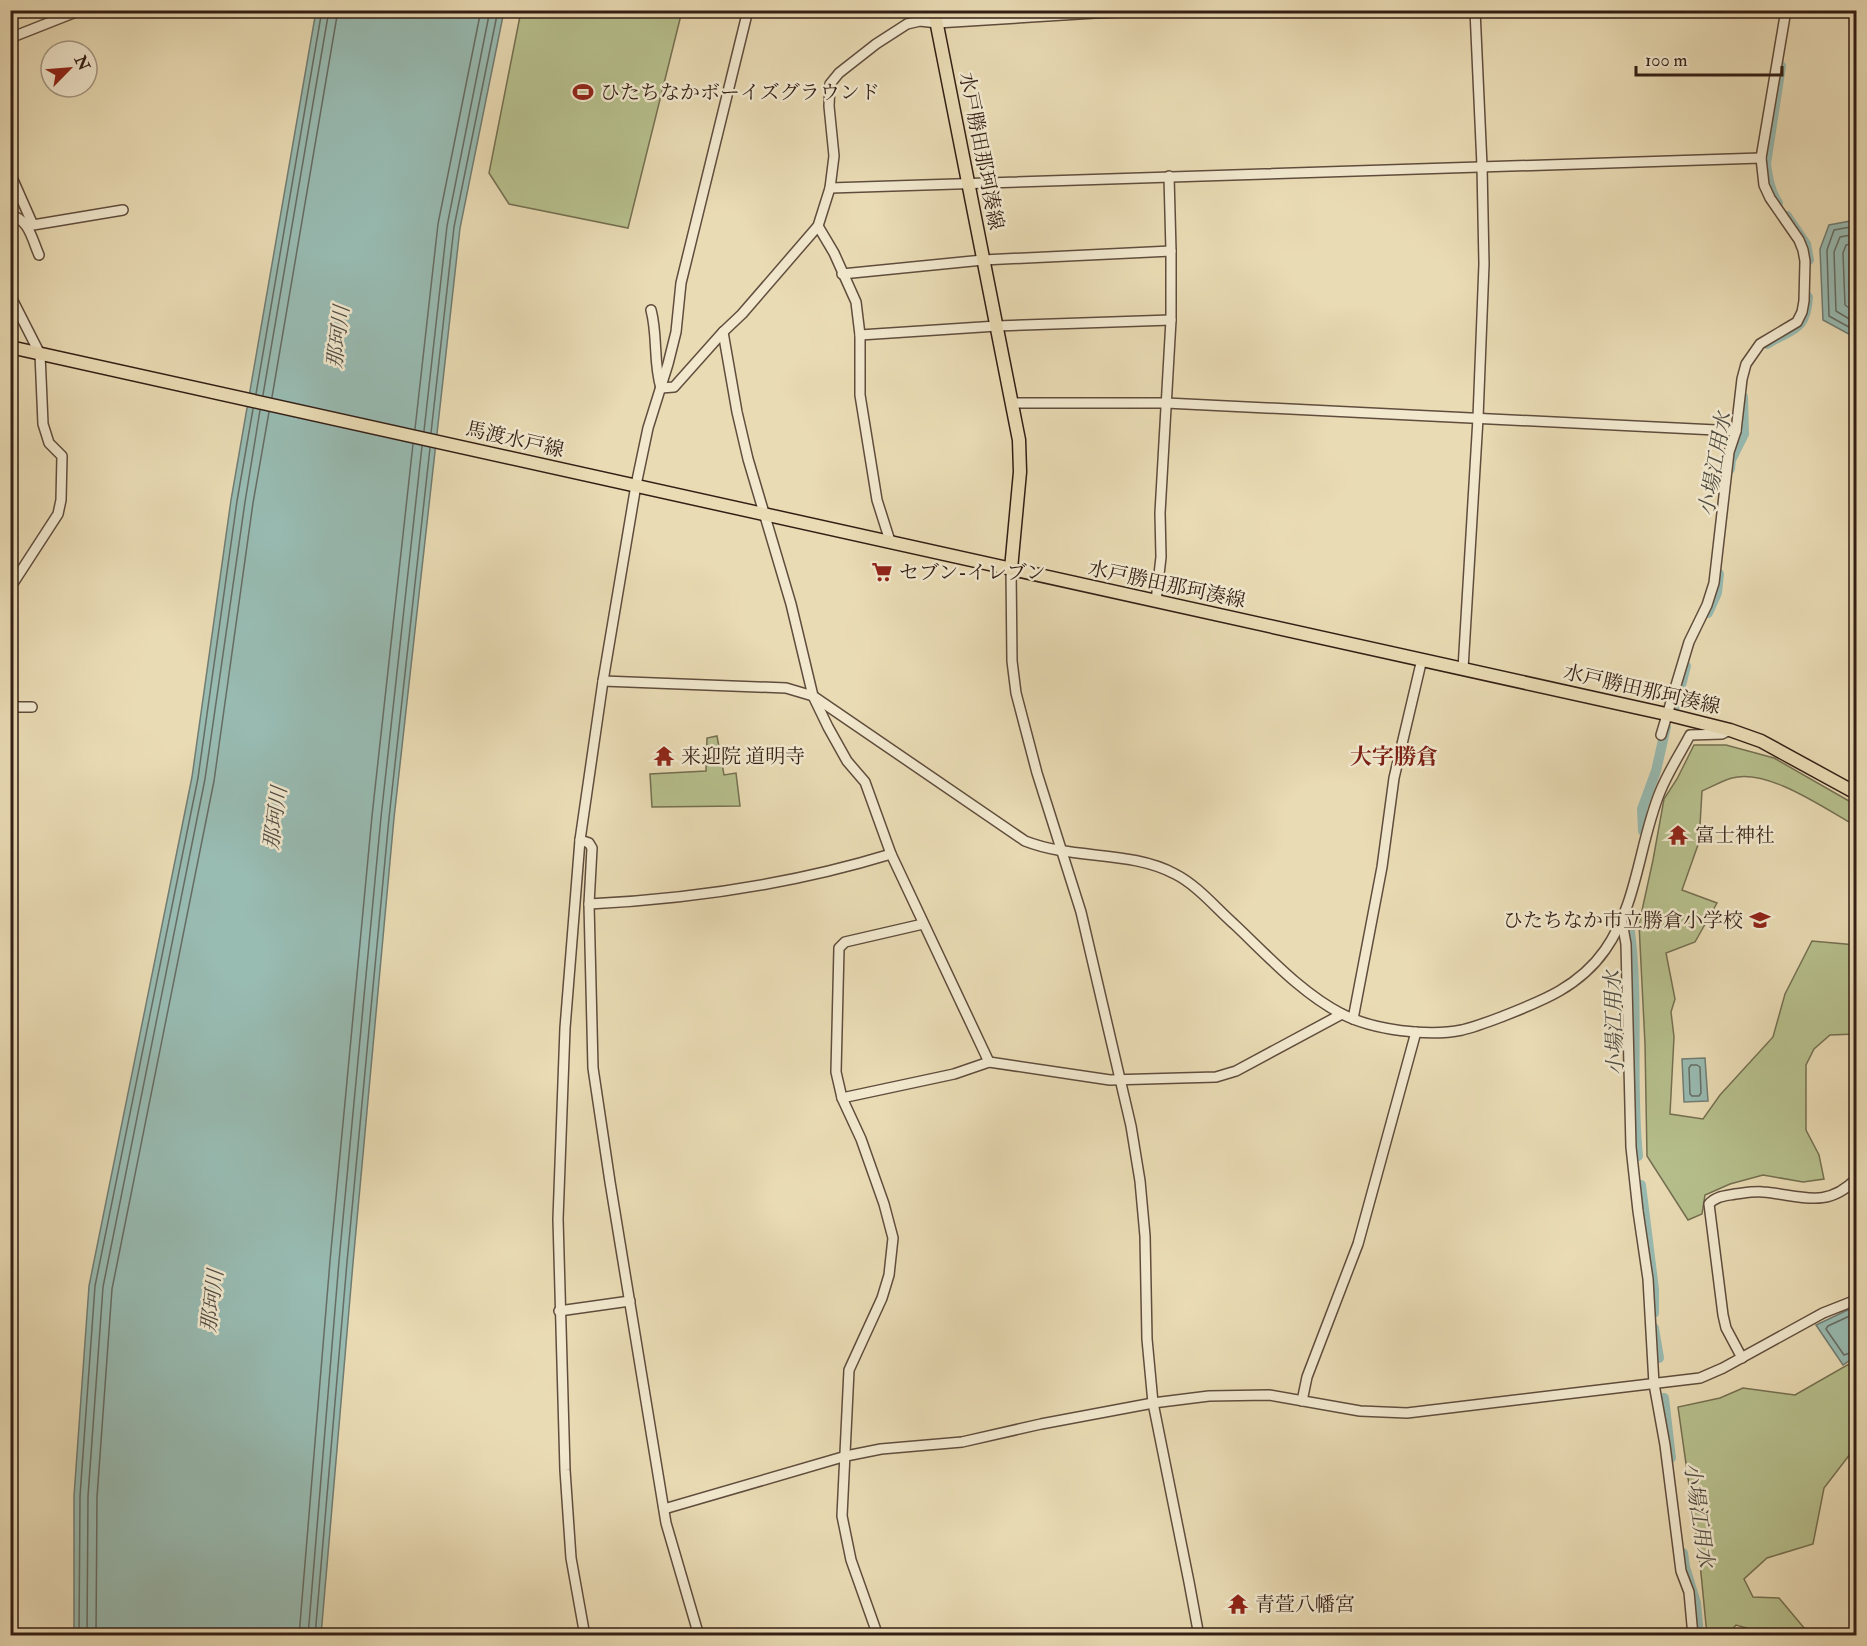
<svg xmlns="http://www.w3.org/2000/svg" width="1867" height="1646" font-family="'IM FELL Double Pica','Noto Serif JP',serif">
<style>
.green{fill:#b6c08d;stroke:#746f51;stroke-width:1.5}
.water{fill:#98bbb2;stroke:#707c73;stroke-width:1.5}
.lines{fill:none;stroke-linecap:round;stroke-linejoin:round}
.shore{stroke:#666c64;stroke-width:1.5}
.canal{stroke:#98bbb2;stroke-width:10}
.minor-casing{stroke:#604d3d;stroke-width:12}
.major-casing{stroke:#331e15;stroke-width:15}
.minor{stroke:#f1e8ce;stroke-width:9}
.major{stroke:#e9dbb4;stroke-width:12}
.labels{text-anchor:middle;stroke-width:5;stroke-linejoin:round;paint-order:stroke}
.poi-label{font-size:20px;fill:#331e15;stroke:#f1e8ce;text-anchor:start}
.street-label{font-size:20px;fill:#331e15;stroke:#f1e8ce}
.water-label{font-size:21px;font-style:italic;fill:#514d44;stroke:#f1e8ce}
.quarter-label{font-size:22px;font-weight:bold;fill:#7a1f14;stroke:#f1e8ce}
</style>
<rect width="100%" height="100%" fill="#e9dbb4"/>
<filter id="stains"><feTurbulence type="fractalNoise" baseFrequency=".00333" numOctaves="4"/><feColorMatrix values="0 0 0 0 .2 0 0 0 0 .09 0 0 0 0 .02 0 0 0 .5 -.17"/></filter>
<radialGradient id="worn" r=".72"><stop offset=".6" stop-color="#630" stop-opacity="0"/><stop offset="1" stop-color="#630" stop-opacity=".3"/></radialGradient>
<g class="green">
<polygon points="521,11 682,11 628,228 509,204 489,173"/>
<polygon points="717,736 724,775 736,773 740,806 652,807 650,774 706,771 707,738"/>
<path d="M 1694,745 L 1726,745 L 1774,758 L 1856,805 L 1856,826 C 1825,809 1768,768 1732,778 C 1722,781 1711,787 1702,791 L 1699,842 L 1682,890 L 1717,903 L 1695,942 L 1666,953 L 1675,999 L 1671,1012 L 1674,1037 L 1670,1114 L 1703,1119 L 1720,1095 L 1773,1037 L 1785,994 L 1812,941 L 1856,945 L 1856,1034 L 1830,1035 L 1814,1049 L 1806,1065 L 1806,1130 L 1819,1155 L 1824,1179 L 1803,1182 L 1763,1175 L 1730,1184 L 1705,1195 L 1702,1214 L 1688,1220 L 1647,1156 L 1645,1044 L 1639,924 L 1653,860 L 1664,799 L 1677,779 Z"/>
<polygon points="1856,1360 1856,1399 1853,1402 1854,1449 1824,1488 1813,1544 1767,1558 1744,1579 1753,1597 1779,1598 1810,1635 1772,1635 1736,1625 1727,1635 1707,1635 1700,1563 1678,1407 1720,1398 1743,1388 1795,1395"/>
</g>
<g class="water">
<polygon points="316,11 504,11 460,228 394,818 353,1263 321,1635 74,1636 74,1496 89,1286 192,777 231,500"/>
<polygon points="1856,220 1856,338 1823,320 1820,249 1829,225"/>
<polygon points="1705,1058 1708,1101 1684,1102 1682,1059"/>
<polygon points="1856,1306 1856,1356 1843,1365 1816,1325"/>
</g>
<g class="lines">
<g class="shore">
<polyline points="1856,226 1834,230 1827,250 1829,316 1856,331"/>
<polyline points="1856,234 1840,237 1834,252 1836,311 1856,323"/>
<polyline points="1856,243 1846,245 1843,253 1845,305 1856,313"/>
<polyline points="256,394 322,10"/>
<polyline points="263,395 329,10"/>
<polyline points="272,397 338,10"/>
<polyline points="415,429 438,224 481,10"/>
<polyline points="424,431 447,226 490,10"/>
<polyline points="431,433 454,227 498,10"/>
<polygon points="1691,1065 1697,1065 1700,1067 1701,1093 1699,1096 1692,1096 1690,1094 1689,1068"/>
<polyline points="1856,1313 1828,1326 1826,1329 1844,1355 1856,1351"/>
<polyline points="79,1636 80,1496 95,1286 198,778 237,501 253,409"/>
<polyline points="87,1636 88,1496 103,1287 205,779 245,502 260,410"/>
<polyline points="96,1636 97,1497 112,1289 214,781 253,503 269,412"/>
<polyline points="299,1636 330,1261 372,816 413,444"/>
<polyline points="308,1636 339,1261 381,817 422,446"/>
<polyline points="315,1636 347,1262 389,818 430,448"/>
</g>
<g class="canal">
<path d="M 1778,203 C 1770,191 1768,178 1766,164 L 1781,66"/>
<polyline points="1787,216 1806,244 1809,260"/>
<path d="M 1767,344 C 1792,328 1806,332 1808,297"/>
<polyline points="1730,469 1731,460 1744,434 1743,397"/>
<polyline points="1708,613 1717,593 1719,574"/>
<polyline points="1676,705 1686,666"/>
<polyline points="1643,831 1642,809 1656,771 1666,727"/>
<path d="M 1629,924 C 1640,1001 1630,1079 1638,1156"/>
<polyline points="1641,1185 1654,1289 1654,1313"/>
<polyline points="1654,1328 1659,1358"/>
<polyline points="1664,1398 1671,1458"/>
<polyline points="1683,1553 1685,1567 1696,1603 1699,1636"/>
</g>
<g class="minor-casing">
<g id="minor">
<polyline points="10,38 81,10"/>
<polyline points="10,173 33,225 123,210"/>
<polyline points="830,188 1761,158"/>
<path d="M 10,215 C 29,219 32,239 39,255"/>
<polyline points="818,226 834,253 856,302 860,335 860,395 877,500 890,541"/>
<polyline points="842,274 983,260 1171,251"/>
<polyline points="10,295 40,354 43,424 49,443 62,456 61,500 58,514 10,588"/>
<path d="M 651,310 C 658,336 653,362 661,388 L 674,387 L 723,332 L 742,314 L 818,226 L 830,188 L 834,156 L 829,106 L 830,84 L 839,73 L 876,44 L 907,24 L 920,21 L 937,23 L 1095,13 L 1173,10"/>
<polyline points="723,332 737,412 748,459 791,604 813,696 828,727 847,761 865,782 891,854 989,1062"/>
<polyline points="860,335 997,326 1171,320"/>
<polyline points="1013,403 1166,403 1736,431"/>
<polyline points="1011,569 1012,661 1016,693 1037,773 1081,912 1131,1126 1140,1181 1145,1236 1147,1339 1153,1403 1189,1582 1199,1636"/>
<polyline points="1156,601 1161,557 1160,513 1171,320 1171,251 1169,176"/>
<polyline points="1463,669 1478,418 1484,264 1482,166 1475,10"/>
<path d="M 603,681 L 786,688 L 813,696 L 1025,841 C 1073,860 1130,850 1175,874 C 1197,885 1216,908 1234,924 C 1267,955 1301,993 1342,1014 C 1373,1030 1428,1037 1462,1030 C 1475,1027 1488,1022 1501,1017 C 1542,1001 1579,987 1605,950 C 1638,903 1639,843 1660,792 C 1668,772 1680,754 1690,735 L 1722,734 L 1730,730"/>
<polyline points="10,707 32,707"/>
<polyline points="1661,735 1689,642 1707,605 1714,583 1729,452 1736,431 1742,379 1746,364 1760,344 1797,322 1802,312 1804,301 1805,261 1803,250 1799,240 1770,198 1764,185 1761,158 1786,10"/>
<polyline points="580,840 589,843 592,848 589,904 593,1068 610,1182 666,1523 699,1636"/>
<path d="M 589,904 C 691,899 793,884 891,854"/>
<polyline points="1622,922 1626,944 1631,1147 1638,1211 1648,1279 1654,1384 1665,1445 1681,1571 1689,1592 1693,1636"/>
<polyline points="1353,1019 1382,867 1394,778 1422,659"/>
<polyline points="842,1098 954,1074 989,1062 1110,1080 1216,1077 1236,1071 1342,1014"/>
<polyline points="559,1311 630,1301"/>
<path d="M 1742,1358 L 1726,1328 L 1723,1315 L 1709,1204 C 1716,1196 1725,1196 1735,1194 C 1744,1193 1754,1191 1763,1192 C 1800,1195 1826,1210 1856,1179"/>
<polyline points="1302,1401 1307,1377 1358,1244 1416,1032"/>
<polyline points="664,1509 846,1456 881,1449 962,1442 1041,1424 1153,1403 1209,1396 1269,1395 1360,1411 1407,1413 1700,1378 1723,1368 1823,1313 1856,1300"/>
<polyline points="585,1636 571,1558 565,1470 558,1219 565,1028 580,840 603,681 636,485 648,428 668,364 676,332 681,283 748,10"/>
<polyline points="878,1636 851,1560 842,1516 849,1370 882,1298 889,1275 893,1238 884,1204 861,1139 842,1098 836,1072 839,948 845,942 923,924"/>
</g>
</g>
<g class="major-casing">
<g id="major">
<polyline points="934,10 1019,440 1020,472 1011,569"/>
<polyline points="10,347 1666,714 1730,730 1761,741 1856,793"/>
</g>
</g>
<use href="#minor" class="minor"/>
<use href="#major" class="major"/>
</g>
<defs>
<g id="stadium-bare" transform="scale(1.62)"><path d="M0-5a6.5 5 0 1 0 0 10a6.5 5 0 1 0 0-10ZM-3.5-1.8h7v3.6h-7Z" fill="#8f2418" stroke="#f1e8ce" stroke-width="2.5" paint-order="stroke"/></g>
<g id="supermarket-bare" transform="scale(1.62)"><path d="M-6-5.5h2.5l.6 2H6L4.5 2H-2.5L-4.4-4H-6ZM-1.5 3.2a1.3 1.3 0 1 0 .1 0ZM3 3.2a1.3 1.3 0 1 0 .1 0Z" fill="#8f2418" stroke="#f1e8ce" stroke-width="2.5" paint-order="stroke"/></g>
<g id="temple-bare" transform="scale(1.62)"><path d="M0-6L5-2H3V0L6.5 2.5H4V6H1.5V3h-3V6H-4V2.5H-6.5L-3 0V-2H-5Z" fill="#8f2418" stroke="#f1e8ce" stroke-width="2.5" paint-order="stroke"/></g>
<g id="school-bare" transform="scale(1.62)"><path d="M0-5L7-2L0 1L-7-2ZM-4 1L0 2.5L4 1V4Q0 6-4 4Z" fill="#8f2418" stroke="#f1e8ce" stroke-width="2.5" paint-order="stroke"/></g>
</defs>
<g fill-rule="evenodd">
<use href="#stadium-bare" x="583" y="92"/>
<use href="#supermarket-bare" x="882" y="572"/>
<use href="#temple-bare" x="664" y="756"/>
<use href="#temple-bare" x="1678" y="835"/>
<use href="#school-bare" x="1760" y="920"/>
<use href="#temple-bare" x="1238" y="1604"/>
</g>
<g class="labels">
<g class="poi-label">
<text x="600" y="99">ひたちなかボーイズグラウンド</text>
<text x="899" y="579">セブン-イレブン</text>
<text x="681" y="763">来迎院 道明寺</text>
<text x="1695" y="842">富士神社</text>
<text x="1743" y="927" text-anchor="end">ひたちなか市立勝倉小学校</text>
<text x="1255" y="1611">青萱八幡宮</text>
</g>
<g class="street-label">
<text transform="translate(982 151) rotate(79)" y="7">水戸勝田那珂湊線</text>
<text transform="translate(515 439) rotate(13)" y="7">馬渡水戸線</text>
<text transform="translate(1167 584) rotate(12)" y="7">水戸勝田那珂湊線</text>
<text transform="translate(1642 689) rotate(13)" y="7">水戸勝田那珂湊線</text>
</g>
<g class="water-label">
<text transform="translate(338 337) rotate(-83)" y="7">那珂川</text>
<text transform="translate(1715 464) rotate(-80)" y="7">小場江用水</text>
<text transform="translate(275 818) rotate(-82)" y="7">那珂川</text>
<text transform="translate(1614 1023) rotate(-92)" y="7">小場江用水</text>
<text transform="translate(212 1301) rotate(-83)" y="7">那珂川</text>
<text transform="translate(1699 1515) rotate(82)" y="7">小場江用水</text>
</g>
<g class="quarter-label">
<text x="1394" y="764">大字勝倉</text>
</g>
</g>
<rect width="1867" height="1646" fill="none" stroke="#e9dbb4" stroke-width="36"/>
<rect x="12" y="12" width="1843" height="1622" fill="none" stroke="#331e15" stroke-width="3"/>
<rect x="18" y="18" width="1831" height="1610" fill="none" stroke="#331e15" stroke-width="1.5"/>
<g transform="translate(69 69) rotate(65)"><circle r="28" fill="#f1e8ce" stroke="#a59784" stroke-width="1.5"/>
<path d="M0-4.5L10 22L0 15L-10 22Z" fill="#8f2418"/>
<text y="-9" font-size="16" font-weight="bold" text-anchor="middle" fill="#331e15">N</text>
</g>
<path d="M1636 66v9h146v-9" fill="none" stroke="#331e15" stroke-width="3"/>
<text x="1645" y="66" font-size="18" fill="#331e15" stroke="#f1e8ce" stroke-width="4.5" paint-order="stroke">100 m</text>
<rect width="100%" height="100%" filter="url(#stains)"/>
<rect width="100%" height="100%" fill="url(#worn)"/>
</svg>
